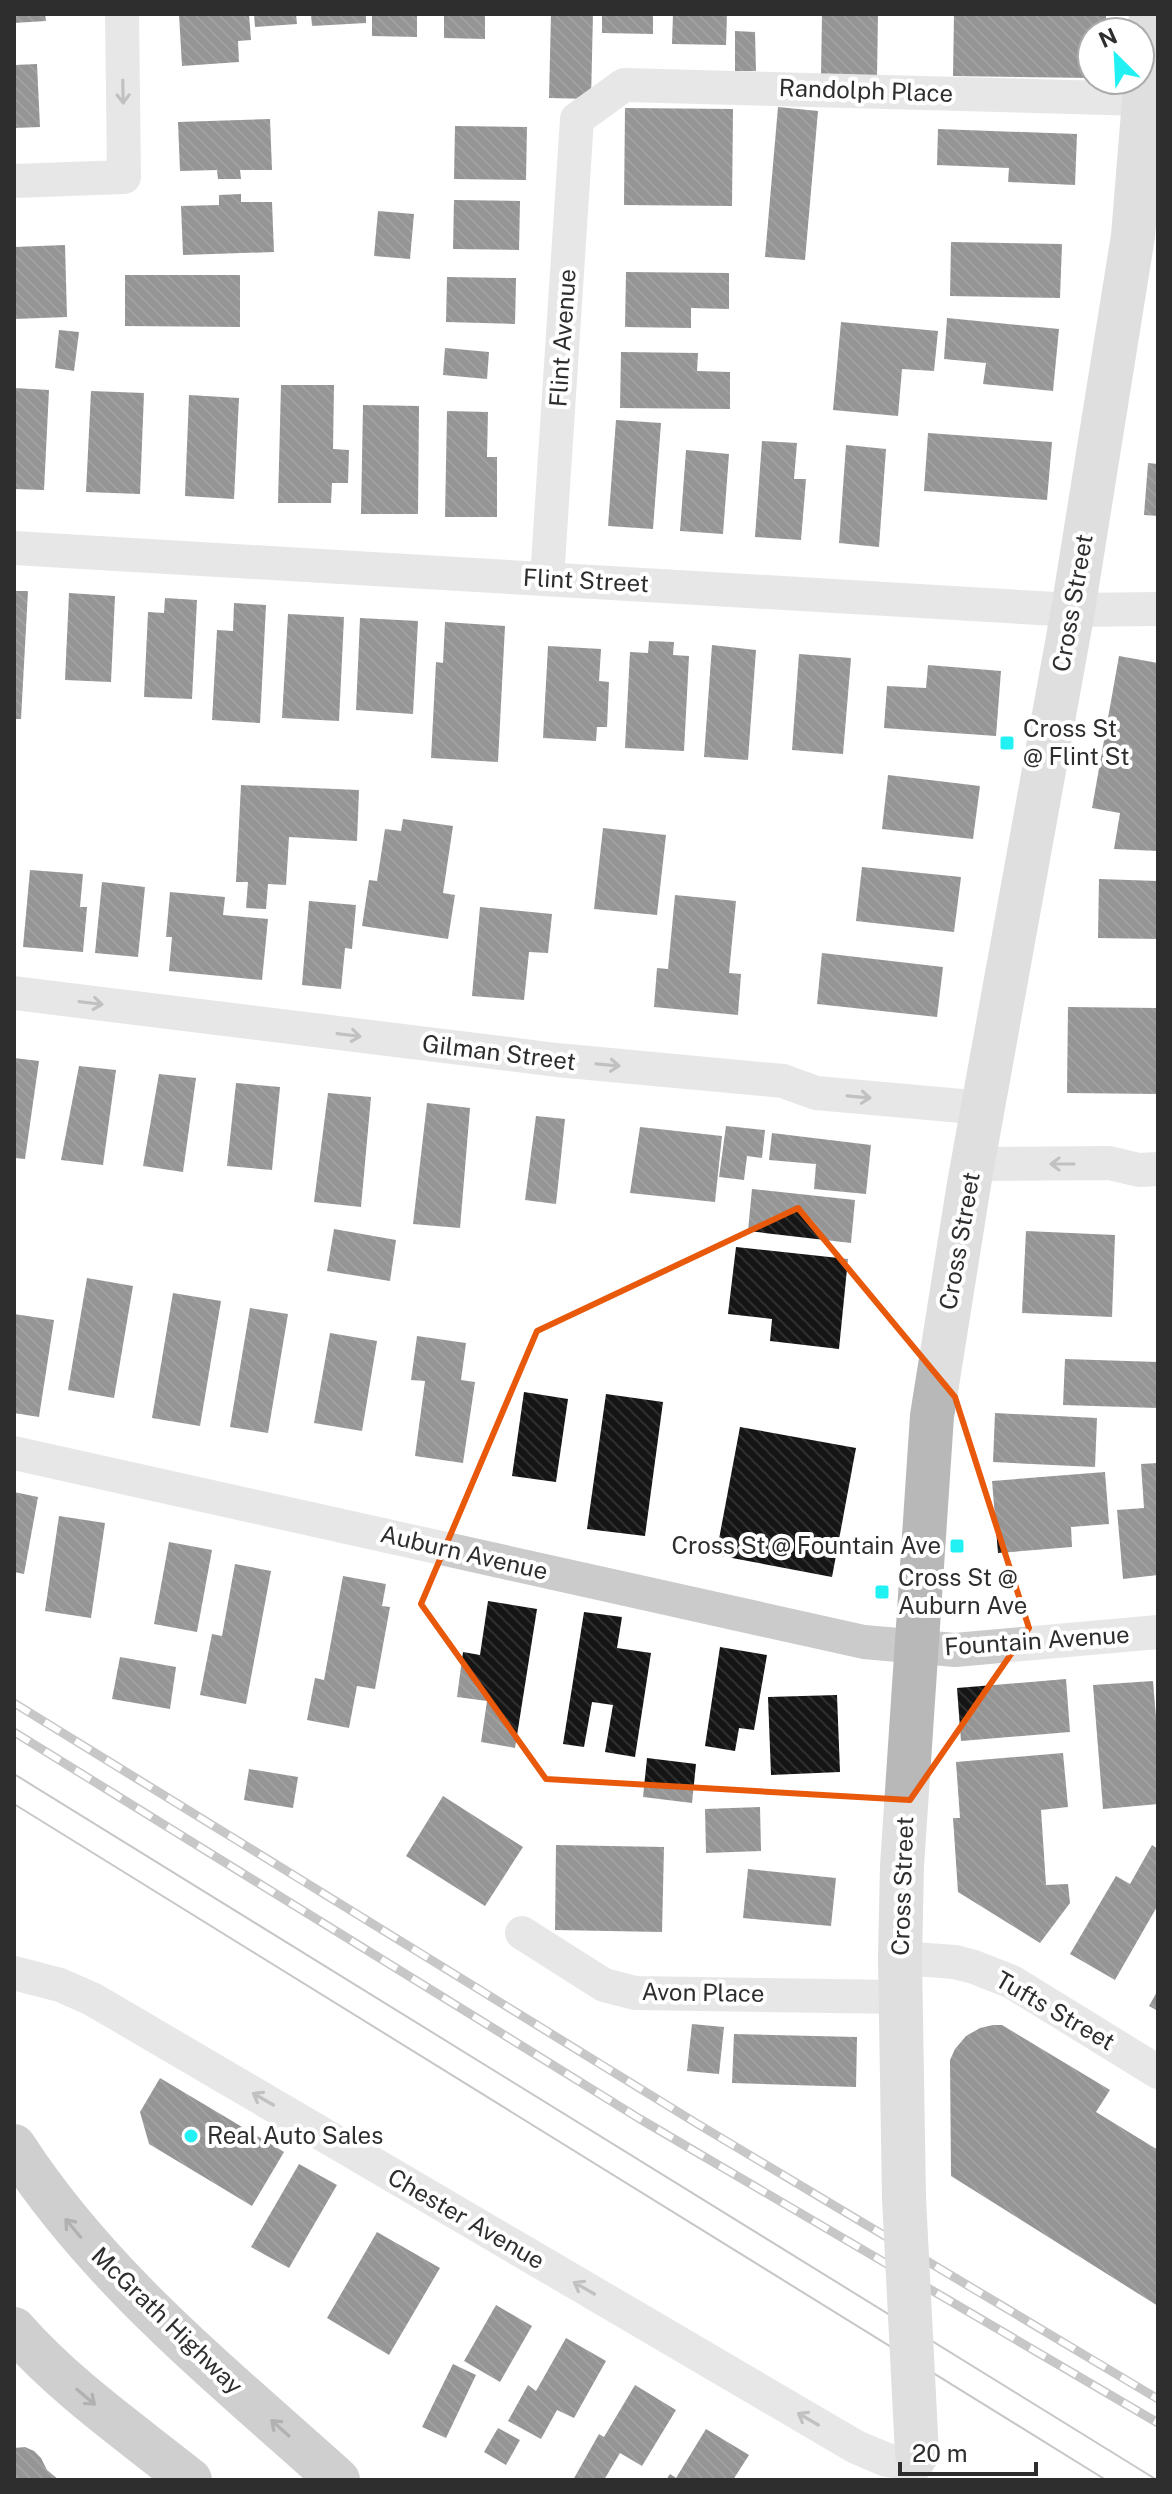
<svg xmlns="http://www.w3.org/2000/svg" width="1172" height="2494" font-family="'Public Sans',sans-serif">
<style>
.building{fill:url(#building-back-hatch)}
.lines{fill:none;stroke-linecap:round;stroke-linejoin:round}
.street{stroke:#cbcbcb;stroke-width:34}
.secondary{stroke:#b8b8b8;stroke-width:44}
.highway{stroke:#959595;stroke-width:44}
.tram{stroke:#838383;stroke-width:2}
.rail-casing{stroke:#838383;stroke-width:9}
.rail{stroke:#fff;stroke-width:6;stroke-dasharray:18;stroke-linecap:butt}
.secondary-bridge{stroke:#b8b8b8;stroke-width:44}
.oneway{stroke:#757575}
.oneway2{stroke:#525252}
.marked{fill:none;stroke:#e8590c;stroke-width:6;stroke-linejoin:round}
.poi-dot{fill:#22f1f4;stroke:#fff;stroke-width:3}
.labels{text-anchor:middle;stroke-width:8;stroke-linejoin:round;paint-order:stroke}
.street-label{font-size:24px;fill:#2e2e2e;stroke:#fff}
.poi-label{font-size:24px;fill:#2e2e2e;stroke:#fff;text-anchor:start}
</style>
<defs>
<pattern id="building-back-hatch" width="6" height="6" patternUnits="userSpaceOnUse" patternTransform="scale(2)"><rect width="6" height="6" fill="#151515"/><path d="M-1 5l2 2M0 0l6 6M5-1l2 2" fill="none" stroke="#2f2f2f"/></pattern>
</defs>
<rect width="100%" height="100%" fill="#fff"/>
<g class="building">
<polygon points="14,14 45,14 46,21 14,23"/>
<polygon points="179,14 249,14 251,40 238,41 239,62 182,66"/>
<polygon points="254,14 296,14 297,24 255,27"/>
<polygon points="311,14 366,14 366,23 312,26"/>
<polygon points="372,14 417,14 417,37 372,36"/>
<polygon points="444,14 485,14 485,39 444,38"/>
<polygon points="551,14 593,14 591,99 549,98"/>
<polygon points="602,14 653,14 653,34 602,33"/>
<polygon points="673,14 727,14 726,45 672,44"/>
<polygon points="822,14 878,14 877,77 821,76"/>
<polygon points="954,14 1106,14 1106,32 1092,32 1092,78 953,76"/>
<polygon points="735,31 755,32 756,71 735,71"/>
<polygon points="37,64 40,127 14,128 14,65"/>
<polygon points="778,107 818,111 805,260 765,257"/>
<polygon points="625,108 733,109 732,206 624,205"/>
<polygon points="270,119 272,170 240,170 241,179 218,179 217,170 180,171 178,122"/>
<polygon points="455,126 527,127 526,180 454,179"/>
<polygon points="938,129 1077,134 1075,185 1008,182 1009,168 937,165"/>
<polygon points="241,194 241,202 272,202 274,252 183,255 181,206 219,205 219,195"/>
<polygon points="454,200 520,201 519,250 453,249"/>
<polygon points="378,211 414,214 410,259 374,256"/>
<polygon points="951,242 1062,244 1060,298 950,296"/>
<polygon points="65,245 67,317 14,319 14,247"/>
<polygon points="626,272 729,273 729,309 691,308 691,328 625,327"/>
<polygon points="125,275 240,275 240,327 125,326"/>
<polygon points="447,277 516,278 515,324 446,322"/>
<polygon points="947,318 1059,329 1053,391 983,384 986,363 944,359"/>
<polygon points="841,322 938,331 934,371 902,369 898,416 833,410"/>
<polygon points="59,330 79,332 74,371 55,368"/>
<polygon points="445,348 489,352 487,379 443,375"/>
<polygon points="621,352 698,353 697,371 730,372 730,409 620,408"/>
<polygon points="281,385 334,385 333,449 349,450 348,483 332,483 331,503 278,503"/>
<polygon points="14,388 49,390 44,490 14,489"/>
<polygon points="91,391 144,393 140,494 86,492"/>
<polygon points="189,395 239,398 234,499 185,496"/>
<polygon points="363,405 419,406 418,514 361,514"/>
<polygon points="447,411 488,412 487,457 497,457 497,517 445,517"/>
<polygon points="616,420 661,423 653,529 608,526"/>
<polygon points="928,433 1052,442 1047,500 924,491"/>
<polygon points="762,441 797,443 794,479 806,479 801,540 755,537"/>
<polygon points="846,445 886,449 879,547 839,543"/>
<polygon points="686,450 729,454 723,534 680,531"/>
<polygon points="1148,463 1158,464 1158,516 1144,515"/>
<polygon points="14,591 28,591 21,719 14,719"/>
<polygon points="69,593 115,596 111,682 65,680"/>
<polygon points="165,598 197,600 192,699 144,697 148,612 164,613"/>
<polygon points="234,603 266,605 260,723 212,720 217,630 233,631"/>
<polygon points="288,614 344,617 339,721 282,718"/>
<polygon points="360,618 418,621 413,714 356,710"/>
<polygon points="445,622 505,626 498,762 431,758 436,662 443,663"/>
<polygon points="649,641 674,642 673,655 689,656 684,751 625,748 630,652 648,653"/>
<polygon points="712,645 756,650 748,760 704,757"/>
<polygon points="548,646 601,649 599,681 609,682 607,727 597,727 596,741 543,738"/>
<polygon points="799,654 851,658 843,754 792,750"/>
<polygon points="1119,656 1158,663 1158,851 1114,849 1120,813 1092,808"/>
<polygon points="928,665 1001,671 996,736 884,728 887,686 926,688"/>
<polygon points="888,775 980,786 973,839 882,829"/>
<polygon points="241,785 359,790 357,841 289,837 286,885 268,884 266,909 246,908 248,882 236,882"/>
<polygon points="403,819 453,826 443,893 455,895 448,939 362,926 369,880 377,881 385,829 401,831"/>
<polygon points="603,828 666,835 657,915 594,909"/>
<polygon points="862,867 961,877 954,932 856,921"/>
<polygon points="30,870 83,874 80,907 87,907 83,952 23,947"/>
<polygon points="1099,879 1158,881 1158,939 1098,938"/>
<polygon points="102,882 145,887 138,957 95,953"/>
<polygon points="170,892 225,897 223,915 268,919 262,980 169,971 172,937 166,937"/>
<polygon points="675,895 736,901 729,973 741,974 738,1015 654,1007 657,968 668,969"/>
<polygon points="309,901 356,905 352,949 345,948 341,989 302,985"/>
<polygon points="480,907 552,914 548,953 529,952 524,1000 472,996"/>
<polygon points="822,953 943,967 937,1017 817,1004"/>
<polygon points="1068,1007 1158,1008 1158,1094 1067,1093"/>
<polygon points="14,1058 39,1061 25,1159 14,1158"/>
<polygon points="79,1066 116,1070 103,1165 61,1160"/>
<polygon points="159,1074 196,1078 183,1172 143,1166"/>
<polygon points="236,1083 280,1087 272,1170 227,1166"/>
<polygon points="328,1093 371,1097 361,1207 314,1202"/>
<polygon points="427,1103 470,1108 460,1228 413,1224"/>
<polygon points="536,1116 565,1119 556,1204 525,1200"/>
<polygon points="726,1126 765,1130 762,1158 747,1156 744,1180 719,1177"/>
<polygon points="640,1127 722,1136 715,1202 630,1193"/>
<polygon points="772,1133 871,1145 866,1194 814,1189 816,1164 769,1160"/>
<polygon points="752,1189 855,1200 851,1243 748,1231"/>
<polygon points="334,1229 396,1240 390,1281 327,1271"/>
<polygon points="1026,1231 1115,1235 1112,1317 1022,1313"/>
<polygon points="736,1247 848,1259 839,1349 770,1341 772,1319 728,1314"/>
<polygon points="87,1278 133,1286 114,1398 68,1390"/>
<polygon points="173,1293 221,1301 200,1426 152,1418"/>
<polygon points="250,1308 288,1314 268,1433 230,1427"/>
<polygon points="14,1314 54,1320 39,1417 14,1413"/>
<polygon points="330,1333 377,1341 362,1431 314,1423"/>
<polygon points="417,1336 466,1343 461,1380 475,1382 463,1463 415,1456 425,1381 411,1380"/>
<polygon points="1065,1359 1158,1362 1158,1408 1063,1405"/>
<polygon points="524,1392 568,1399 556,1482 512,1476"/>
<polygon points="606,1394 663,1402 645,1536 587,1529"/>
<polygon points="995,1413 1097,1418 1095,1467 993,1462"/>
<polygon points="740,1427 856,1448 832,1577 716,1555"/>
<polygon points="1158,1463 1158,1575 1123,1579 1117,1510 1144,1508 1141,1464"/>
<polygon points="1105,1472 1109,1524 1071,1527 1072,1547 998,1553 992,1481"/>
<polygon points="14,1492 38,1497 24,1574 14,1572"/>
<polygon points="59,1516 105,1523 91,1618 45,1611"/>
<polygon points="169,1542 212,1550 197,1632 154,1624"/>
<polygon points="235,1564 271,1571 246,1704 200,1695 212,1634 222,1636"/>
<polygon points="343,1576 386,1584 382,1606 390,1607 375,1689 357,1686 349,1728 307,1720 315,1678 324,1680"/>
<polygon points="488,1601 537,1609 515,1748 481,1742 487,1701 457,1697 463,1652 480,1655"/>
<polygon points="584,1612 622,1617 617,1648 651,1653 635,1757 605,1752 613,1705 592,1702 584,1747 563,1744"/>
<polygon points="720,1647 767,1655 754,1730 739,1728 735,1751 705,1746"/>
<polygon points="120,1657 176,1667 170,1709 112,1699"/>
<polygon points="1066,1679 1070,1732 961,1741 957,1688"/>
<polygon points="1153,1681 1158,1742 1158,1804 1103,1809 1093,1685"/>
<polygon points="837,1695 840,1772 771,1775 768,1697"/>
<polygon points="1063,1753 1068,1807 1041,1810 1046,1885 1068,1884 1070,1903 1040,1943 958,1892 953,1818 960,1818 956,1762"/>
<polygon points="647,1758 696,1764 692,1803 643,1797"/>
<polygon points="249,1769 298,1777 293,1808 244,1800"/>
<polygon points="443,1796 523,1847 485,1906 406,1856"/>
<polygon points="760,1807 761,1851 706,1853 705,1809"/>
<polygon points="556,1845 664,1847 662,1932 555,1930"/>
<polygon points="1152,1845 1158,1849 1158,1905 1115,1980 1070,1954 1116,1876 1130,1884"/>
<polygon points="748,1869 836,1878 831,1926 743,1918"/>
<polygon points="1158,1990 1158,2011 1149,2006"/>
<polygon points="692,2024 724,2027 719,2074 687,2071"/>
<polygon points="993,2025 1002,2025 1110,2090 1096,2112 1158,2150 1158,2306 951,2176 950,2060 955,2049 966,2036 980,2028"/>
<polygon points="734,2034 857,2037 856,2087 732,2083"/>
<polygon points="160,2078 284,2152 252,2206 149,2144 140,2112"/>
<polygon points="299,2164 337,2185 289,2268 251,2247"/>
<polygon points="377,2232 440,2268 389,2355 327,2318"/>
<polygon points="496,2305 532,2326 500,2382 464,2361"/>
<polygon points="566,2338 606,2361 574,2418 557,2410 541,2439 508,2421 528,2385 536,2391"/>
<polygon points="453,2364 476,2375 446,2438 422,2427"/>
<polygon points="635,2385 676,2410 642,2466 620,2453 604,2480 573,2480 599,2434 604,2437"/>
<polygon points="498,2428 520,2440 506,2465 484,2452"/>
<polygon points="706,2429 749,2455 733,2480 666,2480 670,2474 676,2478"/>
<polygon points="25,2447 34,2451 41,2458 47,2470 59,2480 14,2480 14,2448"/>
</g>
<g class="lines">
<g class="street">
<polyline points="14,181 124,177 122,14"/>
<polyline points="14,548 1073,610 1158,609"/>
<polyline points="547,579 577,119 624,85 1144,99"/>
<polyline points="14,993 557,1060 783,1081 816,1093 984,1108"/>
<polyline points="973,1164 1109,1163 1139,1170 1158,1169"/>
<polyline points="14,1453 864,1642 955,1650 1158,1632"/>
<polyline points="522,1933 604,1985 635,1993 901,1997"/>
<polyline points="900,1958 955,1962 974,1967 1012,1982 1158,2072"/>
<polyline points="14,1973 60,1985 92,1999 856,2447 887,2460 917,2464"/>
</g>
<polyline class="secondary" points="904,2198 900,1958 902,1866 932,1416 969,1184 1073,610 1133,236 1151,14"/>
<g class="highway">
<path d="M 14,2146 C 99,2278 223,2376 338,2480"/>
<path d="M 14,2329 C 65,2387 130,2432 190,2480"/>
</g>
<g class="tram">
<polyline points="14,1774 1157,2480"/>
<polyline points="14,1804 1106,2480"/>
</g>
<g class="rail-casing">
<g id="rail">
<polyline points="14,1703 696,2123 1158,2399"/>
<polyline points="14,1732 640,2119 1158,2423"/>
</g>
</g>
<use href="#rail" class="rail"/>
<polyline class="secondary-bridge" points="904,2198 917,2454"/>
</g>
<defs><path id="oneway-shaft" d="M-6 0H5M1.5-3L5.5 0L1.5 3" fill="none" stroke-width="1.6" stroke-linecap="round" stroke-linejoin="round" transform="scale(2)"/></defs>
<g class="oneway">
<use href="#oneway-shaft" transform="translate(123 92) rotate(89)"/>
<use href="#oneway-shaft" transform="translate(91 1003) rotate(7)"/>
<use href="#oneway-shaft" transform="translate(349 1035) rotate(7)"/>
<use href="#oneway-shaft" transform="translate(608 1065) rotate(5)"/>
<use href="#oneway-shaft" transform="translate(859 1097) rotate(5)"/>
<use href="#oneway-shaft" transform="translate(1062 1164) rotate(180)"/>
<use href="#oneway-shaft" transform="translate(263 2099) rotate(-150)"/>
<use href="#oneway-shaft" transform="translate(584 2288) rotate(-150)"/>
<use href="#oneway-shaft" transform="translate(808 2419) rotate(-150)"/>
</g>
<g class="oneway2">
<use href="#oneway-shaft" transform="translate(73 2228) rotate(-130)"/>
<use href="#oneway-shaft" transform="translate(86 2397) rotate(40)"/>
<use href="#oneway-shaft" transform="translate(280 2428) rotate(-138)"/>
</g>
<path d="M0 0H1172V2494H0ZM 798,1208 L 955,1397 L 1029,1628 L 910,1800 L 546,1779 L 421,1604 L 537,1331 Z" fill="#fff" fill-opacity=".55" fill-rule="evenodd"/>
<path class="marked" d="M 798,1208 L 955,1397 L 1029,1628 L 910,1800 L 546,1779 L 421,1604 L 537,1331 Z"/>
<g class="poi-dot">
<rect x="999" y="735" width="16" height="16" rx="4"/>
<rect x="949" y="1538" width="16" height="16" rx="4"/>
<rect x="874" y="1584" width="16" height="16" rx="4"/>
<circle cx="191" cy="2136" r="8"/>
</g>
<g class="labels">
<g class="street-label">
<text transform="translate(866 91) rotate(2)" y="8">Randolph Place</text>
<text transform="translate(563 338) rotate(-86)" y="8">Flint Avenue</text>
<text transform="translate(586 581) rotate(3)" y="8">Flint Street</text>
<text transform="translate(1073 603) rotate(-80)" y="8">Cross Street</text>
<text transform="translate(499 1053) rotate(7)" y="8">Gilman Street</text>
<text transform="translate(960 1241) rotate(-80)" y="8">Cross Street</text>
<text transform="translate(464 1553) rotate(13)" y="8">Auburn Avenue</text>
<text transform="translate(1037 1641) rotate(-4)" y="8">Fountain Avenue</text>
<text transform="translate(903 1886) rotate(-88)" y="8">Cross Street</text>
<text transform="translate(703 1993) rotate(1)" y="8">Avon Place</text>
<text transform="translate(1055 2011) rotate(30)" y="8">Tufts Street</text>
<text transform="translate(466 2219) rotate(30)" y="8">Chester Avenue</text>
<text transform="translate(167 2321) rotate(44)" y="8">McGrath Highway</text>
</g>
<g class="poi-label">
<text x="1023" y="737">Cross St<tspan x="1023" dy="28">@ Flint St</tspan></text>
<text x="941" y="1554" text-anchor="end">Cross St @ Fountain Ave</text>
<text x="898" y="1586">Cross St @<tspan x="898" dy="28">Auburn Ave</tspan></text>
<text x="207" y="2144">Real Auto Sales</text>
</g>
</g>
<rect width="1172" height="2494" fill="none" stroke="#2e2e2e" stroke-width="32"/>
<g transform="translate(1116 56) rotate(336)"><circle r="38" fill="#ffffff" stroke="#ababab" stroke-width="2"/>
<path d="M0-6L14 30L0 20L-14 30Z" fill="#22f1f4"/>
<text y="-12" font-size="22" font-weight="bold" text-anchor="middle" fill="#2e2e2e">N</text>
</g>
<path d="M900 2462v12h136v-12" fill="none" stroke="#2e2e2e" stroke-width="4"/>
<text x="912" y="2462" font-size="24" fill="#2e2e2e" stroke="#ffffff" stroke-width="6" paint-order="stroke">20 m</text>
</svg>
